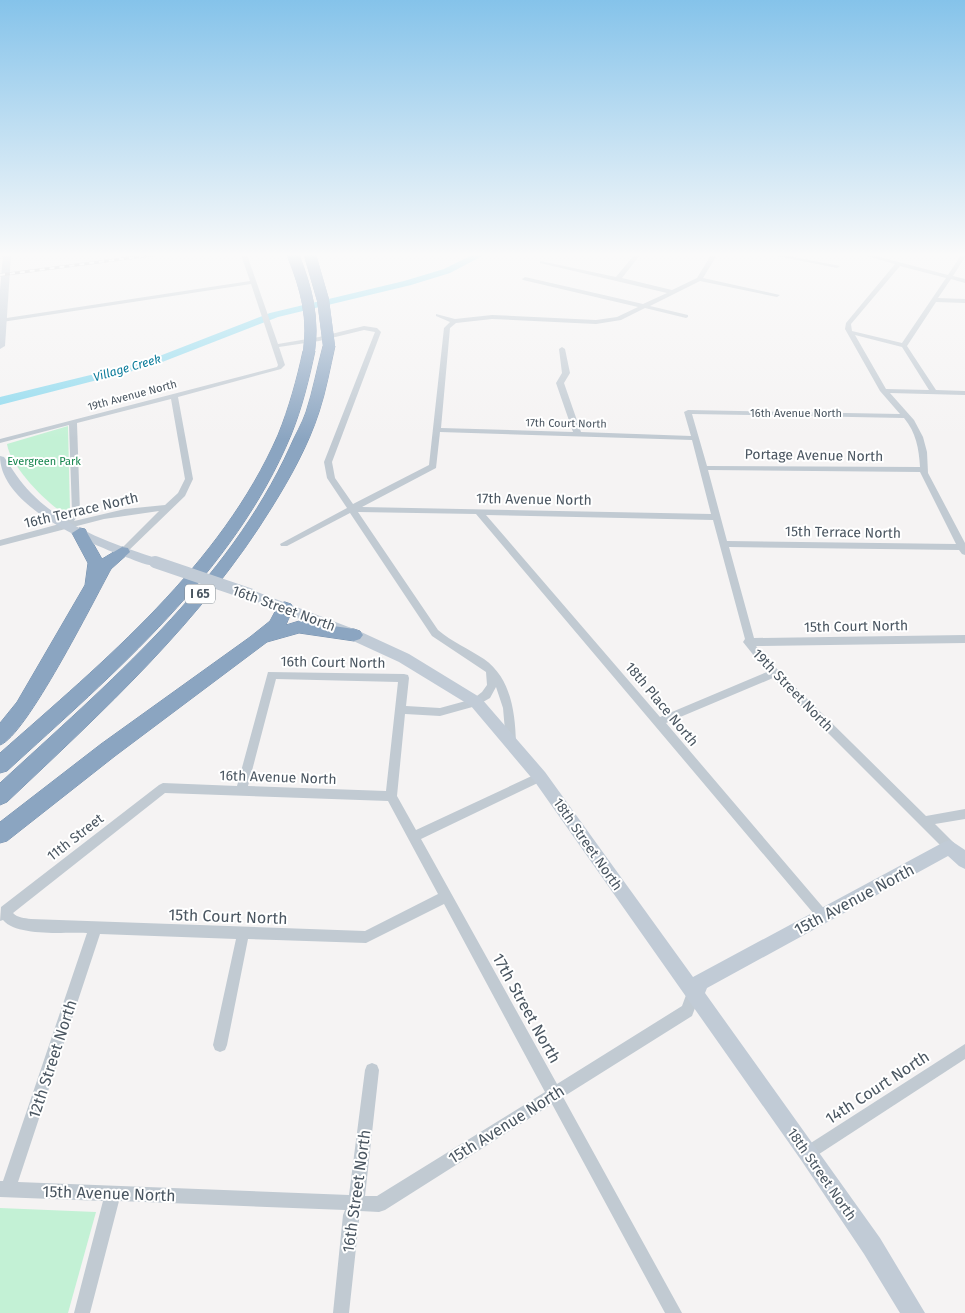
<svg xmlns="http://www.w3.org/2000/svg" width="965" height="1313" font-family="'Fira Sans',sans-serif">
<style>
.green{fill:#c3f1d5}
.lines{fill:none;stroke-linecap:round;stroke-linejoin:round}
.river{fill:#90daee;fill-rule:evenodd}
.highway-casing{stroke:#7690ad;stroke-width:1}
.street{fill:#c1cad2;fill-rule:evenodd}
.secondary{fill:#c1cbd6;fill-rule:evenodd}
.highway{fill:#8ba5c1;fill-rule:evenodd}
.rail-casing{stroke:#b5b8bd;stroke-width:3}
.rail{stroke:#fff;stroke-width:2;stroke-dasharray:5;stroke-linecap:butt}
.highway-bridge-casing{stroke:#7690ad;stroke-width:12;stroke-linecap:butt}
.secondary-bridge{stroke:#c1cbd6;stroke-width:12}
.highway-bridge{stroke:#8ba5c1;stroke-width:12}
.labels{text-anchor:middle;stroke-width:4;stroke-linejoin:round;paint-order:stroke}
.far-street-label{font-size:11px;fill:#4a5661;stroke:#fff}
.far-park-label{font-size:11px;fill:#17864f;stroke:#fff}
.far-water-label{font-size:12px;font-style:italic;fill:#0c7c9b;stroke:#fff}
.shield{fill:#fff;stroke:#808990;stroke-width:1}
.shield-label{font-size:12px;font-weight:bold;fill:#4a5661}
.street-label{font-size:14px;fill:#4a5661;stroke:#fff}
.near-street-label{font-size:16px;fill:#4a5661;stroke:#fff}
</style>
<rect width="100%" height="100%" fill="#f5f3f3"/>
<g class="green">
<path d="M 68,426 L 70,512 L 65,514 C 46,503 10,466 7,444 Z"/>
<polygon points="0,1208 96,1212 68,1313 0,1313"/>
</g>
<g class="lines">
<polygon class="river" points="472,255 484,255 450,273 411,285 278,317 152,366 0,405 0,397 144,362 270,313 404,281 444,269"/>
<g class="highway-casing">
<g id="highway">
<path d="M 329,342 L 335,346 C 330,368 326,391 319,412 C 308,446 290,478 272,507 C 202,621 103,711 7,802 L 0,805 L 0,783 C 107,684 228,583 290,447 C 295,435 302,424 306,412 C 313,391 317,368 323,346 Z"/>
<path d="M 309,347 L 315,351 C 309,379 302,408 291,435 C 234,572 114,673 7,771 L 0,773 L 0,753 C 104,661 221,565 278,435 C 289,408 297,379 303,351 Z"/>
<path d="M 80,528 L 85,529 L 102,559 L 122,547 L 128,548 L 130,552 L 111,569 C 94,600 26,736 0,745 L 0,723 L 17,702 L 85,585 L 88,563 L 72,533 Z"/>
<polygon points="285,602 291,604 293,608 286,625 299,621 354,629 360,631 363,635 360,639 354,641 299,633 267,642 115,756 7,841 0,843 0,822 101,744 250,637 270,621 279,604"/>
</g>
</g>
<g class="street">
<path d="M 241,255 L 247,255 L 278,344 L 319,337 L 364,326 L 377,328 L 381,332 L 332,462 L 335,478 L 353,504 L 429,465 L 444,328 L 450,322 L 436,316 L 436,314 L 455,319 L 492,315 L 596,320 L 617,317 L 638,307 L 523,280 L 522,279 L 525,277 L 643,304 L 667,293 L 540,263 L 540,261 L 616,277 L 634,255 L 640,255 L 622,278 L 672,290 L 697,278 L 711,255 L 717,255 L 703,278 L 780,295 L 777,297 L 700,281 L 650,306 L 688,315 L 688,317 L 686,318 L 645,308 L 621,320 L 596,324 L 492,319 L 456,323 L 450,328 L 441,428 L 573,432 L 556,383 L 562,373 L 559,349 L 562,347 L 565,349 L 570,373 L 564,383 L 581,432 L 691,436 L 684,412 L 688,410 L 900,414 L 880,391 L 845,329 L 846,323 L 895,264 L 863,255 L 872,255 L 948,275 L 961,255 L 965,255 L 965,257 L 953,276 L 965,279 L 965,283 L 951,279 L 938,298 L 965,299 L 965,303 L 936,302 L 907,346 L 936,390 L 965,391 L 965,395 L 890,393 L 914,420 L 923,437 L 927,452 L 928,473 L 965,543 L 965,555 L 962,554 L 959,550 L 729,547 L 754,638 L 965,635 L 965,643 L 756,646 L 778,670 L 926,816 L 965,809 L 965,819 L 935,824 L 954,843 L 956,847 L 954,851 L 950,852 L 946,851 L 773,678 L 666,723 L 827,912 L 829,916 L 827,920 L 823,922 L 819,920 L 476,514 L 358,512 L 438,630 C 452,642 469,649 484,659 C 511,678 515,712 516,742 L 515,745 L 511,746 L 507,745 L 506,742 L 503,708 L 496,687 L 490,698 L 476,706 L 440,716 L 405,714 L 397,796 L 416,830 L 536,774 L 540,772 L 544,774 L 546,777 L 544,780 L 421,839 L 557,1084 L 682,1006 L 689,987 L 694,985 L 699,987 L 701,992 L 692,1016 L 563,1097 L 682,1313 L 665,1313 L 552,1104 L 385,1210 L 379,1212 L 360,1211 L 349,1313 L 333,1313 L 343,1215 L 345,1210 L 119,1201 L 90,1313 L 74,1313 L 103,1201 L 0,1197 L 0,1181 L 3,1181 L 87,933 C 66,932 17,937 3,920 L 0,921 L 1,907 L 159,785 L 163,783 L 237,786 L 268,672 L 404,674 L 408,675 L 409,678 L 406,706 L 440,708 L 473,699 L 482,692 L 487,685 L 486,672 L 432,636 L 350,513 L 287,546 L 281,546 L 280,544 L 347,508 L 327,478 L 324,462 L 375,332 L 364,330 L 319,341 L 279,347 L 285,365 L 281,369 L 178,397 L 193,479 L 185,496 L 125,554 L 119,554 L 118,552 L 159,511 L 104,519 L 0,546 L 0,540 L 63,523 L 72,512 L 69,425 L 0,443 L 0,439 L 277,367 L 278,365 L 251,284 L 2,322 L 0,321 L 0,319 L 250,281 ZM 900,266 L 946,278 L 902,343 L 852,331 L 851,324 ZM 855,335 L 902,347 L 929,390 L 886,389 ZM 171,399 L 185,479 L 178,493 L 165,505 L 125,509 L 74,521 L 80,512 L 77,423 ZM 692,414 L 904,418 C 916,432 919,449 920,467 L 707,466 ZM 440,432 L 692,440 L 711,514 L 362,507 L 436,468 ZM 708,470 L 920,472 L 956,544 L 727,541 ZM 486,515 L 713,520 L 745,639 L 743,642 L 767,672 L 660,717 ZM 276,679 L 398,682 L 386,791 L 248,786 ZM 165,793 L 388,801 L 438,894 L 365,931 L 31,919 C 24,918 18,918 13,913 ZM 444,904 L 545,1092 L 377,1196 L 365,1196 L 379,1070 L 377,1065 L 372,1063 L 367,1065 L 365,1070 L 349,1195 L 18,1182 L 100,934 L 236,939 L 213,1045 L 215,1050 L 220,1052 L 225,1050 L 227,1045 L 248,939 L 366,943 Z"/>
<polygon points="772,255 783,255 840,266 837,268"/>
<polygon points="965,1044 965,1059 813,1158 808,1161 803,1158 800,1153 803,1148"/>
</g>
<g class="secondary">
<polygon points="3,255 11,255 5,346 0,349 0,290"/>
<path d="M 0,456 L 4,457 C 13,470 20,482 31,493 C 65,528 115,545 159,559 L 161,562 L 159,565 C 149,568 133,559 123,556 C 84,541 0,505 0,456 Z"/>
<polygon points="252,590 359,631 409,654 481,698 545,772 693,977 944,842 950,840 965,850 965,869 959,866 948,856 707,988 705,993 880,1238 925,1313 900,1313 864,1254 801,1160 535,782 471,706 399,662 349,639 247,598 246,595"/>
</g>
<use href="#highway" class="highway"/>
<g class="rail-casing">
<polyline id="rail" points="0,275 152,255"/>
</g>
<use href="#rail" class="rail"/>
<g class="highway-bridge-casing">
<g id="highway-bridge">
<path d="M 293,255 C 306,287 314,317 309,351"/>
<polyline points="310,255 323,300 329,346"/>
</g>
</g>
<polyline class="secondary-bridge" points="155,562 252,595"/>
<use href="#highway-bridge" class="highway-bridge"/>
</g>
<linearGradient id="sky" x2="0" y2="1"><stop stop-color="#85c3ea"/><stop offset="0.58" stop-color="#fafafa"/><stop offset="1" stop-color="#fafafa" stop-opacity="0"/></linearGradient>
<rect width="965" height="439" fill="url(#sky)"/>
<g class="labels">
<g class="far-street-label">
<text transform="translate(132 395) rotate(-15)" y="4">19th Avenue North</text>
<text x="796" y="417">16th Avenue North</text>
<text transform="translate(566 423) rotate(1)" y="4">17th Court North</text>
</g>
<g class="far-park-label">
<text x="44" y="465">Evergreen Park</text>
</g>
<g class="far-water-label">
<text transform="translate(127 368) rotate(-16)" y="4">Village Creek</text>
</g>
<rect class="shield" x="185" y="584.5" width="30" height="19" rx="4"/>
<g class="shield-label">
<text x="200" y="598">I 65</text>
</g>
<g class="street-label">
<text transform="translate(814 455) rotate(1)" y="5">Portage Avenue North</text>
<text transform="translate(534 499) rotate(1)" y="5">17th Avenue North</text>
<text transform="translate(81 510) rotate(-13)" y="5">16th Terrace North</text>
<text transform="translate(843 532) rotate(1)" y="5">15th Terrace North</text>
<text transform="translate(284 608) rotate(20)" y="5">16th Street North</text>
<text transform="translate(856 626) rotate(-1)" y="5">15th Court North</text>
<text transform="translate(333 662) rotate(1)" y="5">16th Court North</text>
<text transform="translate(793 690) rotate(46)" y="5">19th Street North</text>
<text transform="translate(662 704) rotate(50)" y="5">18th Place North</text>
<text transform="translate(278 777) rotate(2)" y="5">16th Avenue North</text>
<text transform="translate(75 837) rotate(-38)" y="5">11th Street</text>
<text transform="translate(588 844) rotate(55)" y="5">18th Street North</text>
<text transform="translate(822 1174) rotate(55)" y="5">18th Street North</text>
</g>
<g class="near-street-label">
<text transform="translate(854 899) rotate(-28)" y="6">15th Avenue North</text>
<text transform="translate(228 916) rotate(2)" y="6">15th Court North</text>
<text transform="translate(527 1008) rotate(61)" y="6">17th Street North</text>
<text transform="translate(52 1059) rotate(-72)" y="6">12th Street North</text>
<text transform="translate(877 1087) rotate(-33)" y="6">14th Court North</text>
<text transform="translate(506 1124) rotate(-32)" y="6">15th Avenue North</text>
<text transform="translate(356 1191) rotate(-82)" y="6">16th Street North</text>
<text transform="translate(109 1193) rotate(2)" y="6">15th Avenue North</text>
</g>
</g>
</svg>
